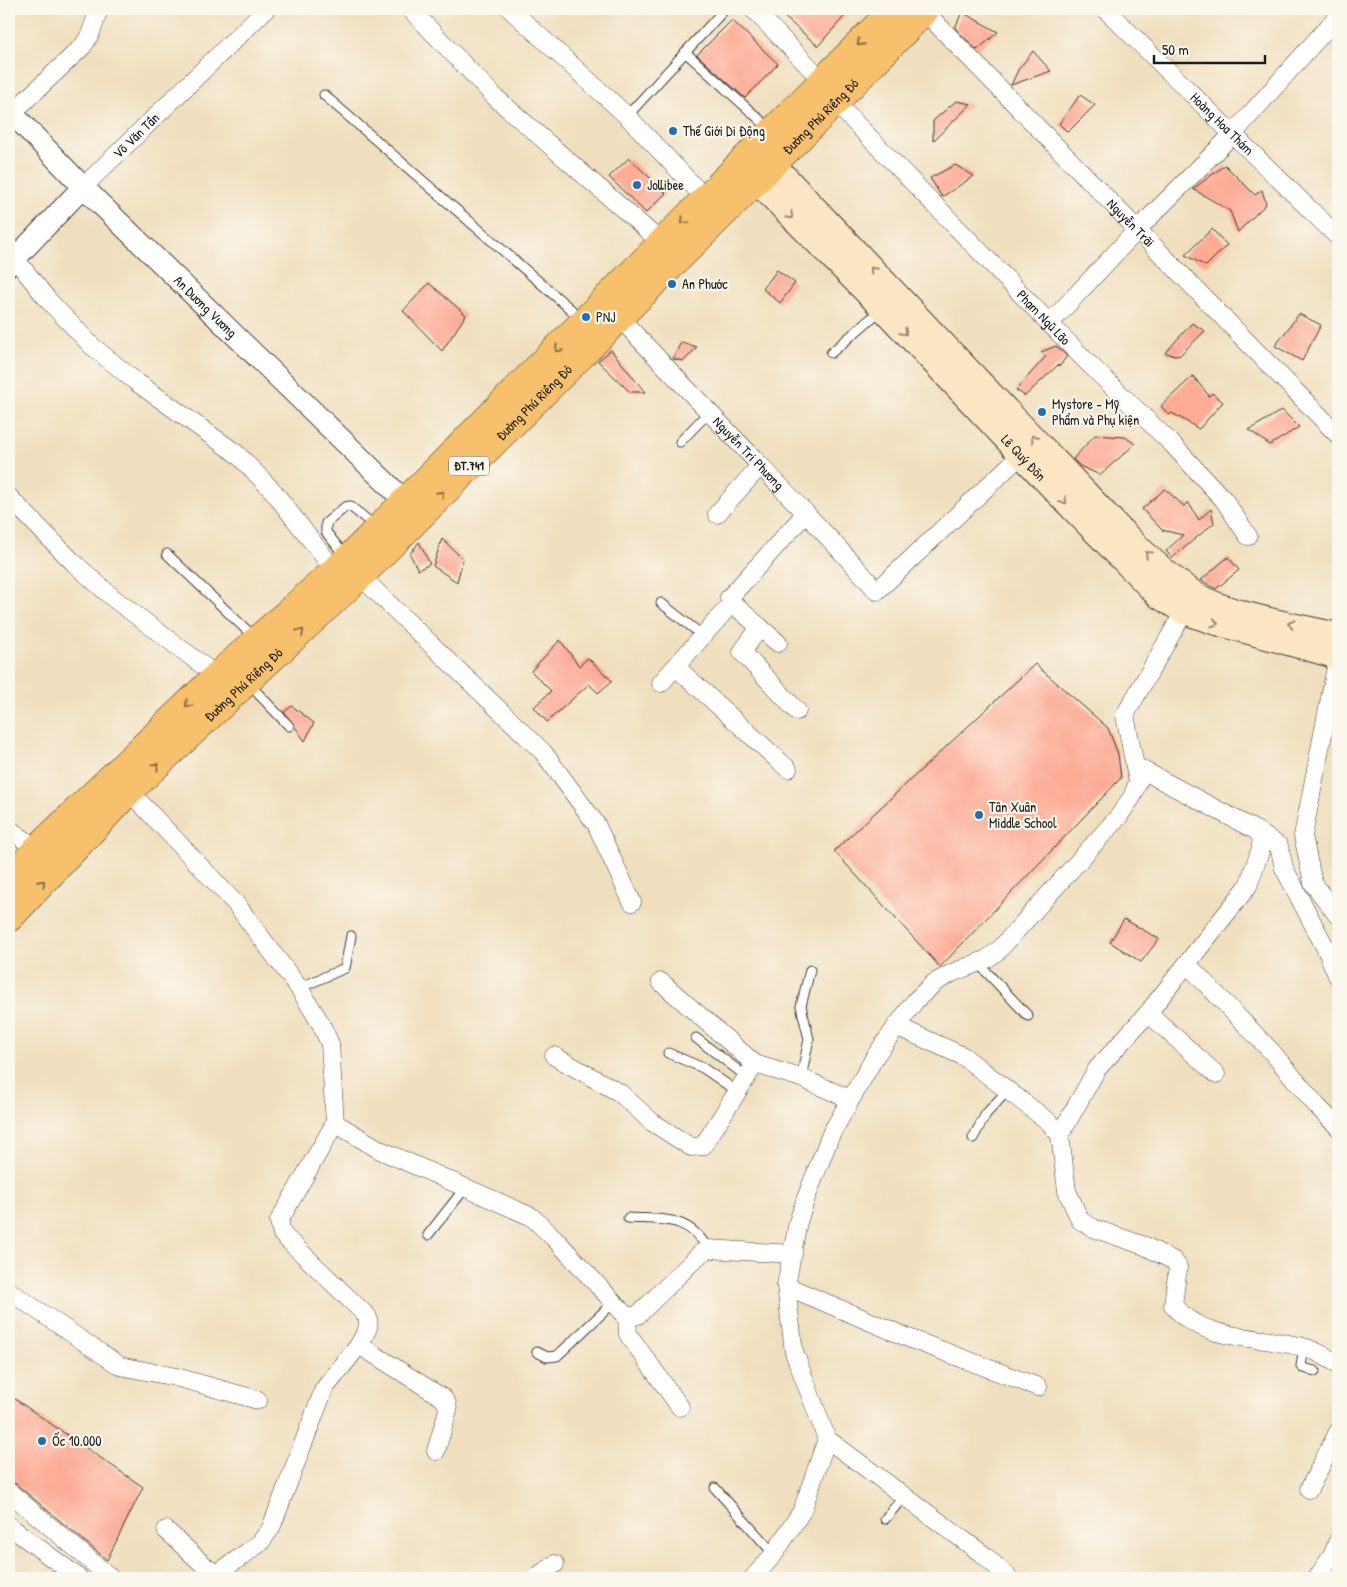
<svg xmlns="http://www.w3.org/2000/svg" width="1347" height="1587" font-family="'Patrick Hand',sans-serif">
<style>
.building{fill:#fcab95}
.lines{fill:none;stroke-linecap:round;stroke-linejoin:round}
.service-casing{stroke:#3c3934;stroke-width:11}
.minor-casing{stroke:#3c3934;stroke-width:19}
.tertiary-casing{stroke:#3c3934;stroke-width:23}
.secondary-casing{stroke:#3c3934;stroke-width:26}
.primary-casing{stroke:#3c3934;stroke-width:29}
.service{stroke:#fff;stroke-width:9}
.minor{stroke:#fff;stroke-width:18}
.tertiary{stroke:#fff;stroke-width:21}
.secondary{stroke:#fce6c4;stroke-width:24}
.primary{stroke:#f7c06c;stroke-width:28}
.oneway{stroke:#8a6e44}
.oneway2{stroke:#978b78}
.poi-dot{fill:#1f6fb2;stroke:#fbf7ec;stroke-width:2}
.labels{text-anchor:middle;stroke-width:4.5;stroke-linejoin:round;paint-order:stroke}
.shield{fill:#fbf7ec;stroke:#5f5e5a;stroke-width:1}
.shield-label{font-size:12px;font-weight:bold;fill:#1c1c1c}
.street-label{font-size:14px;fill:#1c1c1c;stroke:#fbf7ec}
.poi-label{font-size:14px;fill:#1c1c1c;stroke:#fbf7ec;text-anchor:start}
</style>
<rect width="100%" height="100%" fill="#fbf7ec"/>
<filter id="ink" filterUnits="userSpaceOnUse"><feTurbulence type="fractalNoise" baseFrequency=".02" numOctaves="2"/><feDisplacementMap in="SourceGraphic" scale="10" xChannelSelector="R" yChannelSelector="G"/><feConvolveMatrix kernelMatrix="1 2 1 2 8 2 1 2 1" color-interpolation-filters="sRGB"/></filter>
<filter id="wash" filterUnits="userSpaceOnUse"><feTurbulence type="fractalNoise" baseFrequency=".0096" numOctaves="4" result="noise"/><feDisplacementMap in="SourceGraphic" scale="20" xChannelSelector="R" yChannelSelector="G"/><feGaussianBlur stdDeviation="1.12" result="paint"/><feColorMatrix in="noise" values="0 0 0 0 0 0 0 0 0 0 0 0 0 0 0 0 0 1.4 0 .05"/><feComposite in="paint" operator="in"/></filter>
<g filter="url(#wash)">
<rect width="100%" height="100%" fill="#f0dfbe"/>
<g id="blocks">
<g class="building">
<polygon points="775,9 851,9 818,46"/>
<polygon points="962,12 998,32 977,50 955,28"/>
<polygon points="732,20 778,64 745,98 697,55"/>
<polygon points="1033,51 1051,71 1011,85 1018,70"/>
<polygon points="1080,95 1095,105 1068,132 1059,124"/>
<polygon points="956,101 971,104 933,141 933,121"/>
<polygon points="629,158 666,193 646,213 609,177"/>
<polygon points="955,165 974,176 942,197 930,178"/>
<polygon points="1225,165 1255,195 1262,190 1266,204 1238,232 1230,211 1193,189"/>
<polygon points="1212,229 1227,245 1206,266 1185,255"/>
<polygon points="777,270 795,283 780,303 763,289"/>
<polygon points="429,283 466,315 442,351 403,311"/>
<polygon points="1299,314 1321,325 1302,361 1275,346"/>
<polygon points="1192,323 1205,331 1179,356 1165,353"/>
<polygon points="681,342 697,347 684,361 673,359"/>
<polygon points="1056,346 1067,356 1060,366 1058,365 1025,396 1016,390 1046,356 1041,352"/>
<polygon points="611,350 645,392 630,392 598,361"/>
<polygon points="1193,376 1209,396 1212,393 1223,402 1199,429 1172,413 1169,415 1161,406"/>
<polygon points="1282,410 1299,427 1270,445 1249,430"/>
<polygon points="1095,435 1125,437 1135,444 1100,475 1080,466 1073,459"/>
<polygon points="1165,489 1184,506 1188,502 1199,520 1211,509 1214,523 1172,558 1166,551 1183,535 1162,530 1142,509"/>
<polygon points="442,539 463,559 457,582 433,566"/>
<polygon points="419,542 430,564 418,570 410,554"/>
<polygon points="1228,557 1239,570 1216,589 1201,580"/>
<polygon points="560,640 579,666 588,658 612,681 598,693 589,684 547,722 534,707 551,691 531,671"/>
<polygon points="1035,664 1108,728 1118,754 1121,778 940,967 834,851"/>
<polygon points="292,706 314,723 305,741 284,712"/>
<polygon points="1124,919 1159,939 1141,962 1110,942"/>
<polygon points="9,1395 143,1487 107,1560 16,1484 9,1482"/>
</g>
</g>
</g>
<g filter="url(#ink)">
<use href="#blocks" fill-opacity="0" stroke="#3c3934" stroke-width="1"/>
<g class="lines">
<g class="service-casing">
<g id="service">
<polyline points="685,52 770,129"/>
<polyline points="324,95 583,320"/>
<polyline points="627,116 725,9"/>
<polyline points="831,353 882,309"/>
<polyline points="680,442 708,413"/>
<polyline points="167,554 255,638"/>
<polyline points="345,556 326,532 326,523 345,507 350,506 376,527"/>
<polyline points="661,603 702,635"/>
<polyline points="249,684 289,726"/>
<polyline points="978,963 1028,1016"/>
<polyline points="299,988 345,968 351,936"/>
<polyline points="696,1038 747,1077"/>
<polyline points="668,1053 703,1068 738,1092"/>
<polyline points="801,1078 809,1039 801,1006 810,970"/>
<polyline points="973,1138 986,1114 1007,1091"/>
<path d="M 628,1218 C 663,1220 688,1215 708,1249"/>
<polyline points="428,1235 465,1188"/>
<polyline points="1304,1347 1301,1366 1303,1368 1315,1371"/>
<polyline points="537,1352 547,1357 557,1356 613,1303"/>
<polyline points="715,1488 774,1554"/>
<polyline points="885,1519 904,1496"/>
</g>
</g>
<g class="minor-casing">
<g id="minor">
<polyline points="410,9 496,98 662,243"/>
<polyline points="510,9 627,116 706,199"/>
<polyline points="753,9 823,81"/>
<path id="s1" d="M 1105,9 L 1338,237"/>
<path id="s2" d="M 924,11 L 1338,435"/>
<path id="s3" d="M 835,102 L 1086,361 L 1172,444 L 1224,500 L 1248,536"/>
<polyline points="9,116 83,46 90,35 99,9"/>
<path id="s4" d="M 83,187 L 266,9"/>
<polyline points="9,251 48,300 92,346 135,381 237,454 273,491 335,571"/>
<path id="s5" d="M 619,317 C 704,409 794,497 877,591 L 1021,455"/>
<polyline points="1050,323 1137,230 1232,135 1336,18"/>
<polyline points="9,497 73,562 113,598 217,676"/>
<polyline points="717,514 760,466"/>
<polyline points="360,576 543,752 596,824 632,902"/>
<polyline points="760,627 742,652 797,711"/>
<polyline points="778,643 732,603 729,598 806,513"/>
<polyline points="1338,657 1303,836 1313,883 1338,916"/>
<polyline points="676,667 788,769"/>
<polyline points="661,683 732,603"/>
<polyline points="129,791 236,904 299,988 321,1024 330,1044 335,1123 380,1150 532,1217 555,1239 627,1317 628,1334 680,1407"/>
<polyline points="9,829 37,849"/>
<polyline points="1257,831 1279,846 1284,868 1325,947 1338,977"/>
<polyline points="1187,964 1271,1051 1317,1106 1338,1127"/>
<polyline points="661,982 755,1064 801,1078 850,1099"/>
<polyline points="1148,1013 1216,1074"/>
<path d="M 896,1026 L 963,1056 L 1049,1122 L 1060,1135 L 1067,1191 L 1080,1220 L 1093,1228 L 1145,1246 L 1174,1261 L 1178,1267 L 1173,1305 C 1202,1343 1261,1335 1303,1347 C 1316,1350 1327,1358 1338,1364"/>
<polyline points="554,1056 620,1093 652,1122 691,1147 703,1146 755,1064"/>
<polyline points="1060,1135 1097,1069 1148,1013 1248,886 1260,851 1262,839 1257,831 1135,766"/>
<polyline points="786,1286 911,1339 1038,1387"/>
<polyline points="9,1291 120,1366 176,1377 258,1400"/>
<polyline points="627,1317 638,1315 700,1254 708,1249 793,1254"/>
<polyline points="359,1345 443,1398 447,1404 448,1410 436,1451"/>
<polyline points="1309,1489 1338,1432"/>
<polyline points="9,1492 111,1578"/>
<polyline points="9,1526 79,1578"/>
<polyline points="166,1530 207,1568 217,1574 260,1543 271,1528 324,1389 359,1345 368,1328 368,1317 282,1234 279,1221 335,1123"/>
<polyline points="535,1578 555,1564"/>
<polyline points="753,1578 774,1554 802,1511 827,1439"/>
<polyline points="1009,1578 985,1556 827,1439 794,1352 786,1286 798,1222 806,1198 831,1134 876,1055 915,1001 934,983 952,973 987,959 999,950 1119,816 1132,797 1138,782 1125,715 1189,603"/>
<polyline points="1317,1578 1333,1554 1338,1541"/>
</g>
</g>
<g class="tertiary-casing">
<g id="tertiary">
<path id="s6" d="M 9,110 L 83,187 L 416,512"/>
<polyline points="9,265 83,187"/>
</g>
</g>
<g class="secondary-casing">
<g id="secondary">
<path d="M 773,164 C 866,262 958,360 1052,457 C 1095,501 1143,559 1194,593 C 1225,614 1300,626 1338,635"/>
<path id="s7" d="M 756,181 L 883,309 L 1059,495 L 1158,596 L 1184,612 L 1213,622 L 1338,657"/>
</g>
</g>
<g class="primary-casing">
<g id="primary">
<polyline points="9,880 37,849 217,676 348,559 894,9"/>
<path id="s8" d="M 9,918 L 129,791 L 360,576 L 835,102 L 926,9"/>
</g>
</g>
<use href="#service" class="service"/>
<use href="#minor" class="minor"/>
<use href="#tertiary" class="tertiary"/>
<use href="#secondary" class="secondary"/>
<use href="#primary" class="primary"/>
</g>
<defs><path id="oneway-chevron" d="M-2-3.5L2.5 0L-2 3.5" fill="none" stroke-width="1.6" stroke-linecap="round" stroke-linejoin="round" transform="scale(1.25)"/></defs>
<g class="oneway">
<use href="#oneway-chevron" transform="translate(860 43) rotate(135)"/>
<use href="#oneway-chevron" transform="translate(684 221) rotate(134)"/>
<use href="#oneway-chevron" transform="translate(558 349) rotate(135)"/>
<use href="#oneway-chevron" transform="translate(441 494) rotate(-45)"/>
<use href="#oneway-chevron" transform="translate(301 632) rotate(-43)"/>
<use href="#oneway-chevron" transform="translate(188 704) rotate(136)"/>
<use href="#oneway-chevron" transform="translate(156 766) rotate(-43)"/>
<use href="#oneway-chevron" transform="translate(42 883) rotate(-46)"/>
</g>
<g class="oneway2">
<use href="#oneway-chevron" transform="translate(790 216) rotate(45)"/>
<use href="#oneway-chevron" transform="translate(873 270) rotate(-133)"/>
<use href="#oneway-chevron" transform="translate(904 332) rotate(47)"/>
<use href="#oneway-chevron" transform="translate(1034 438) rotate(-134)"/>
<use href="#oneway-chevron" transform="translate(1064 501) rotate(46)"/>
<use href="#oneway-chevron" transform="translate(1148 554) rotate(-138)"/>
<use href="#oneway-chevron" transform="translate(1215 623) rotate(17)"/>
<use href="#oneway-chevron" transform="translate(1291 624) rotate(-166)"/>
</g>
</g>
<g class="poi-dot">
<circle cx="673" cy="131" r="5"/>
<circle cx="637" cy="185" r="5"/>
<circle cx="672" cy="284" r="5"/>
<circle cx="586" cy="317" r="5"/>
<circle cx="1042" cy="412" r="5"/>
<circle cx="979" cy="815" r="5"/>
<circle cx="42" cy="1441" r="5"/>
</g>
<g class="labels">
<rect class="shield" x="449" y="456.5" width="40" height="19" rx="4"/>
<g class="shield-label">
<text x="469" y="470">ĐT.741</text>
</g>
<g class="street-label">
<text dy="5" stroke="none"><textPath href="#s8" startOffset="1141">Đường Phú Riềng Đỏ</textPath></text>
<text dy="5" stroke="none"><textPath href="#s1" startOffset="164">Hoàng Hoa Thám</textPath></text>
<text dy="5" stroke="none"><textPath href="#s4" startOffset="74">Võ Văn Tần</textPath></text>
<text dy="5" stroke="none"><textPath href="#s2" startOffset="296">Nguyễn Trãi</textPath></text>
<text dy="5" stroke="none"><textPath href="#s6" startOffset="278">An Dương Vương</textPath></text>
<text dy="5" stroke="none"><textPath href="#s3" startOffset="300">Phạm Ngũ Lão</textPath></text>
<text dy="5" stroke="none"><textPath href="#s8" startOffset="736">Đường Phú Riềng Đỏ</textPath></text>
<text dy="5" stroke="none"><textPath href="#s5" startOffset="188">Nguyễn Tri Phương</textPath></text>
<text dy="5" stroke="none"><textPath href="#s7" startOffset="385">Lê Quý Đôn</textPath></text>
<text dy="5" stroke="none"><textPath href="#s8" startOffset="331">Đường Phú Riềng Đỏ</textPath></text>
</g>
<g class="poi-label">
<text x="683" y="136">Thế Giới Di Động</text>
<text x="647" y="190">Jollibee</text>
<text x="682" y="289">An Phước</text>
<text x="596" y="322">PNJ</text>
<text x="1052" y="409">Mystore - Mỹ<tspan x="1052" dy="16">Phẩm và Phụ kiện</tspan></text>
<text x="989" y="812">Tân Xuân<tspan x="989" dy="16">Middle School</tspan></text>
<text x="52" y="1446">Ốc 10.000</text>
</g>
</g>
<rect width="1347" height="1587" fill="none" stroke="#fbf7ec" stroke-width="30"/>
<path d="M1154 55v8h111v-8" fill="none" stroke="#1c1c1c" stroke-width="2.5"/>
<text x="1162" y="55" font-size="15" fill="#1c1c1c" stroke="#fbf7ec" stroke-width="4" paint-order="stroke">50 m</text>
</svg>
